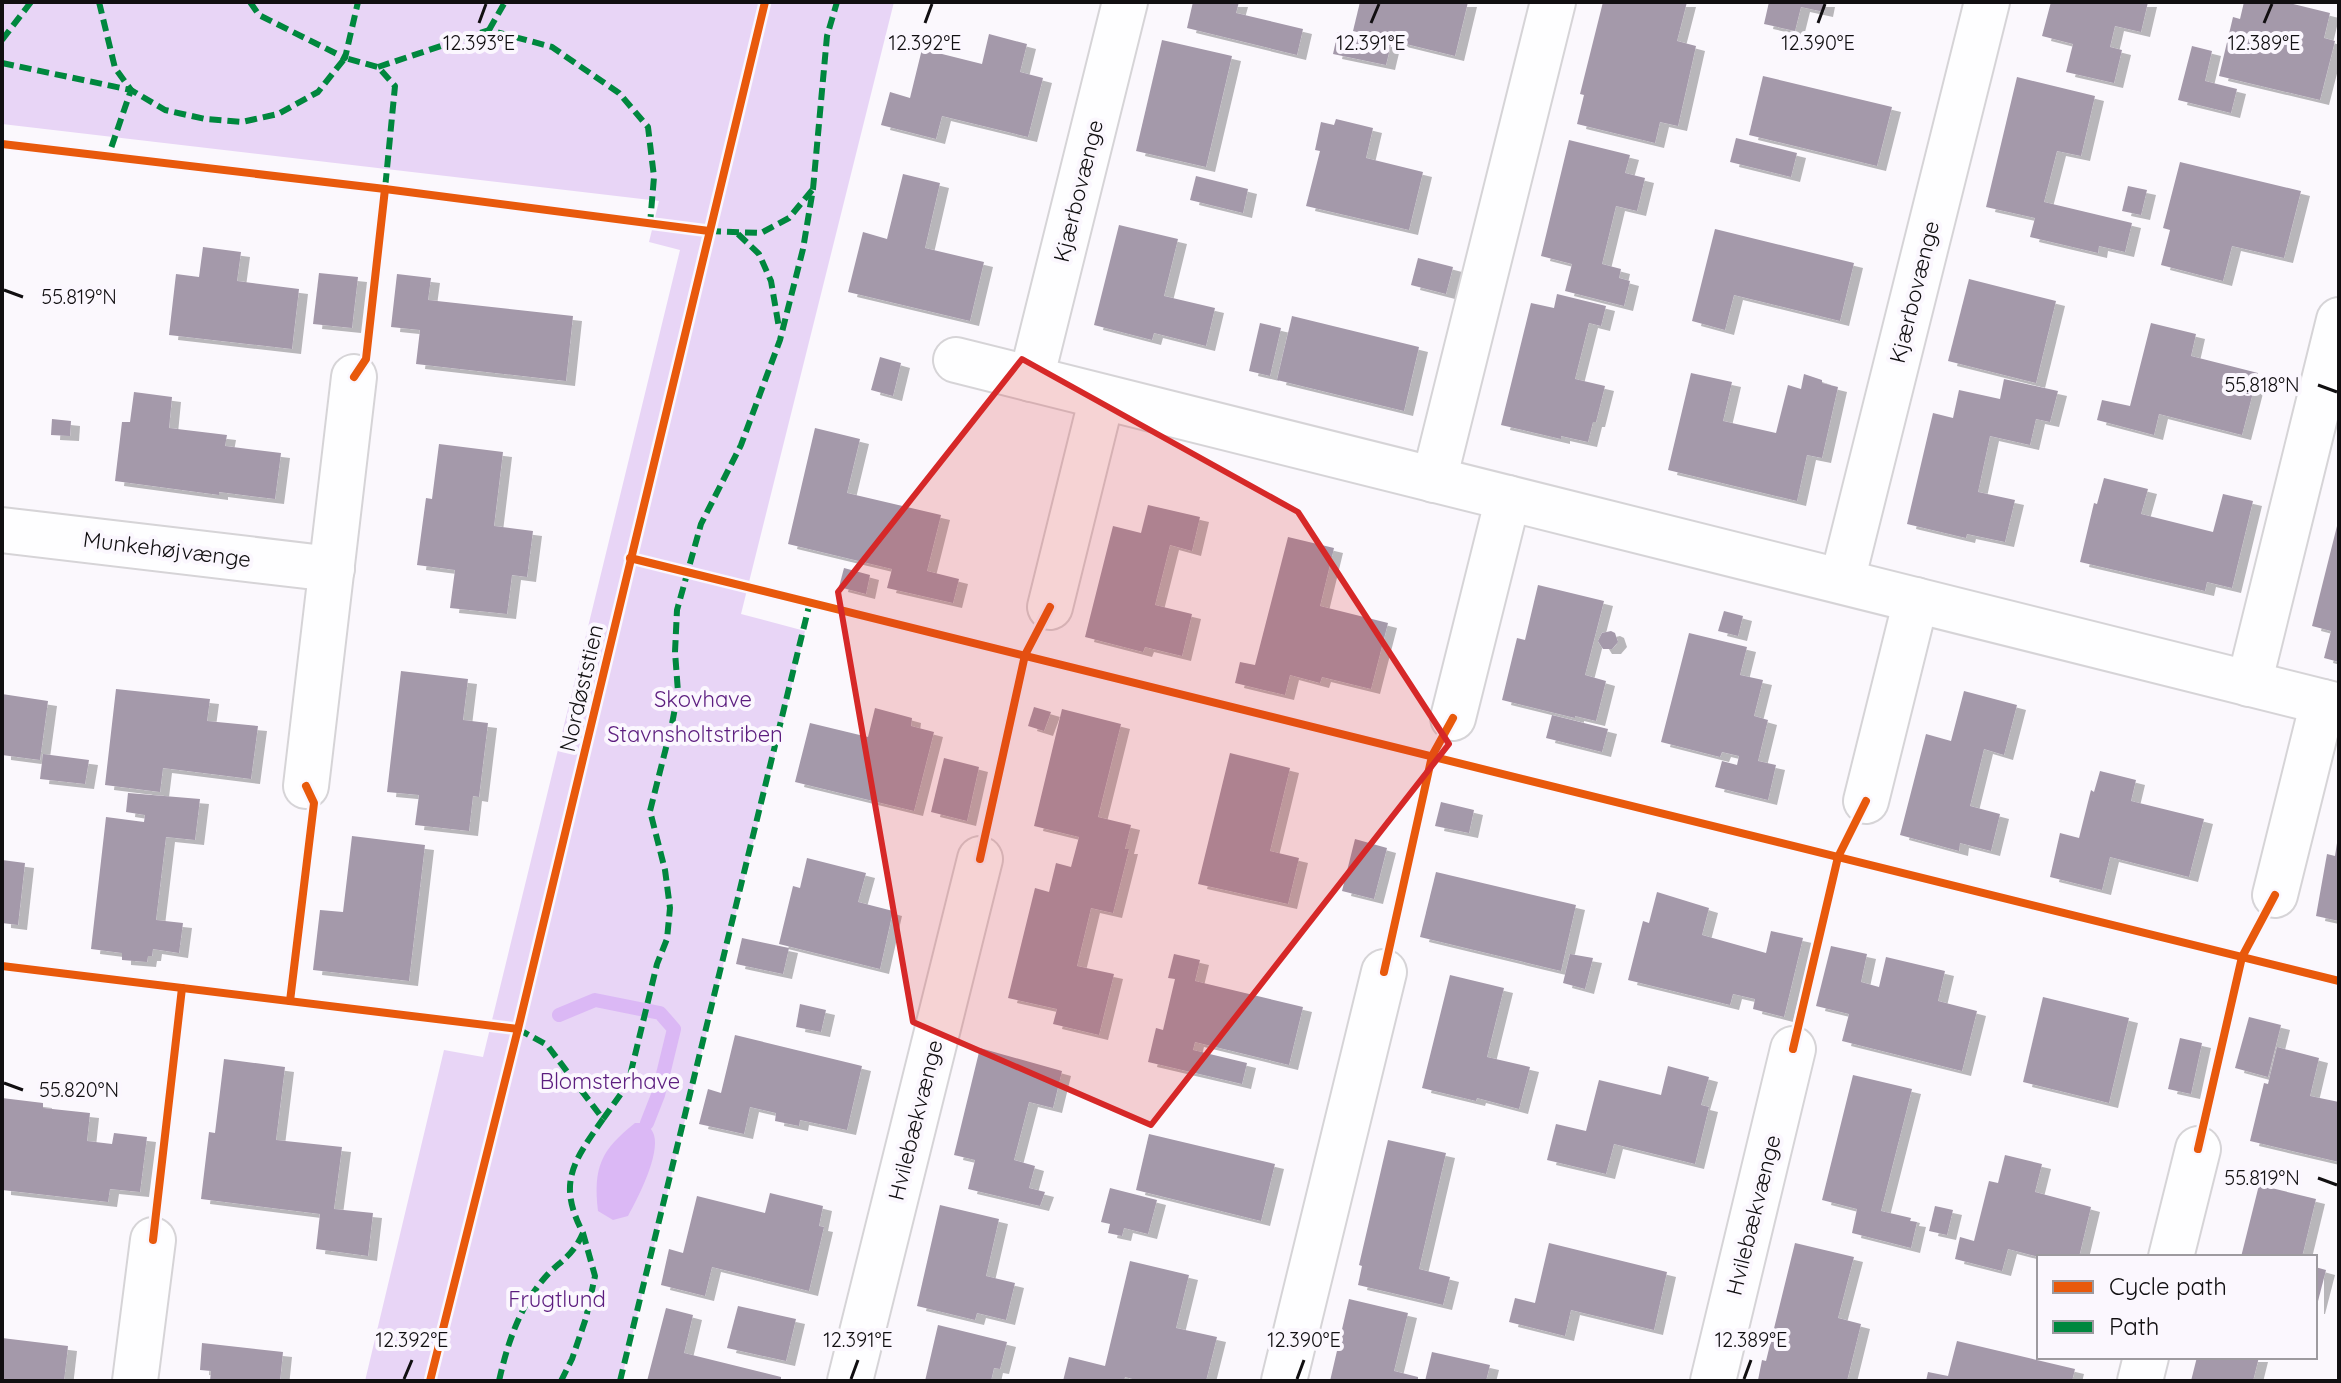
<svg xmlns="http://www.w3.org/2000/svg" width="2341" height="1383" font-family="Quicksand,sans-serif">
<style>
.green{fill:#e8d5f6}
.water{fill:#dbb8f5}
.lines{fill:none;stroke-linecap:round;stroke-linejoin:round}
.stream{stroke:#dbb8f5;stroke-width:14}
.building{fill:#a499aa;filter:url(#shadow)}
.minor-casing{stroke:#d6d4d7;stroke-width:48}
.minor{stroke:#fefeff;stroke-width:44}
.quiet{stroke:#00873e;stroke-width:6;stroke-dasharray:12 6;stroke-linecap:butt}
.cycleway-casing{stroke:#fbf7fe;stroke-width:13}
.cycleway{stroke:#e8590c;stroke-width:8}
.marked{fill:#d62828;fill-opacity:0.2;stroke:#d62828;stroke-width:6;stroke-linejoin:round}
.ticks{fill:none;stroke:#110f11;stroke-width:3}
.labels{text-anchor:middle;stroke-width:8;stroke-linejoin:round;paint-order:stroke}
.street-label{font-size:22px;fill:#110f11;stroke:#fbf7fe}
.park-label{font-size:22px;fill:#5b1c7e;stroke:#fbf7fe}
.ticks-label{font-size:20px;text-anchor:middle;fill:#110f11;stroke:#fbf7fe;stroke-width:8;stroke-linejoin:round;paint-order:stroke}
</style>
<defs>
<filter id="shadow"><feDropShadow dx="9" dy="5" stdDeviation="0" flood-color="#0004"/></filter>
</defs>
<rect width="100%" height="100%" fill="#fbf8fd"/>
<polygon class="green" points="2,2 894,2 741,614 805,631 621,1381 365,1381 444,1050 483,1057 680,250 649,242 659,201 2,124"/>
<path class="water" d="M 635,1123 L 647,1123 C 649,1127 653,1131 654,1135 C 660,1155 638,1198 628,1216 L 613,1220 L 598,1211 C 593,1167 601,1150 635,1123 Z"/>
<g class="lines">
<polyline class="stream" points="559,1015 595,1000 660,1013 674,1029 658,1095 647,1123"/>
</g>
<g class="building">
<polygon points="1193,2 1239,2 1236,13 1303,29 1297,55 1187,28"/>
<polygon points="1360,2 1468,2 1455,56 1353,31"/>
<polygon points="1603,2 1687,2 1677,41 1696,46 1678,126 1660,122 1655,143 1577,124 1584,95 1580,94"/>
<polygon points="1769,2 1826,2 1824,12 1801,7 1795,31 1764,24"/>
<polygon points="2051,2 2148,2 2141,32 2115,26 2110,47 2122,50 2114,83 2066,72 2073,44 2042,36"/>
<polygon points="2244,2 2285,2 2330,13 2324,38 2335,41 2320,100 2219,76 2233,17 2240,19"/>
<polygon points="1338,32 1391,44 1386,65 1333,54"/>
<polygon points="989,34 1027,44 1020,72 1043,78 1028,137 942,116 936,139 881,125 890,92 910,98 922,49 982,64"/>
<polygon points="1162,40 1232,56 1206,167 1136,151"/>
<polygon points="2192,46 2212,51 2205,81 2237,89 2231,113 2178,100"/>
<polygon points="1763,76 1892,107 1877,166 1749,135"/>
<polygon points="2017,77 2095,96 2081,156 2057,151 2044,202 2132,223 2125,252 2099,246 2098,253 2030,237 2035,218 1986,207"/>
<polygon points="1336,119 1373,128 1366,158 1423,172 1409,230 1306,206 1320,151 1315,150 1321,122 1334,125"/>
<polygon points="1736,138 1797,153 1791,177 1730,162"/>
<polygon points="1569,140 1630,155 1625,173 1645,178 1637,211 1616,206 1602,264 1621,269 1619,278 1630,281 1624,306 1565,291 1572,264 1541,256"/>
<polygon points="2180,162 2301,191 2284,258 2232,246 2223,281 2161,265 2170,230 2163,228"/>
<polygon points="903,174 940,183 925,248 984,262 970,321 848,292 863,232 887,239"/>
<polygon points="1196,176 1248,189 1243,213 1190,200"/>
<polygon points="2128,186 2147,190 2141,215 2122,211"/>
<polygon points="1119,225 1178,239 1164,296 1215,308 1206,346 1154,333 1152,340 1094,325"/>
<polygon points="1715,229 1854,263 1840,321 1734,295 1725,330 1692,321"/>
<polygon points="203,247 241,252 237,281 299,289 292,349 169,335 176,274 199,277"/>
<polygon points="1418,258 1453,267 1446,294 1411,285"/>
<polygon points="319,273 358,277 352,328 313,324"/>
<polygon points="397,274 431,278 428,300 573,316 566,381 416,364 420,330 391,327"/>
<polygon points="1969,279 2056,301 2036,383 1948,361"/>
<polygon points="1557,294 1606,306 1601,326 1589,323 1575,379 1605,386 1596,422 1593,422 1588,442 1561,436 1561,439 1501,425 1531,303 1554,308"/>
<polygon points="1292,316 1419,347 1404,411 1277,380"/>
<polygon points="1260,323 1281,328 1270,376 1249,371"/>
<polygon points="2151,323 2196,334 2191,356 2258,373 2242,435 2159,414 2154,435 2097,420 2102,400 2130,406"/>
<polygon points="880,357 901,363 893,396 871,390"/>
<polygon points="1691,373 1732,382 1723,421 1776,433 1788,385 1801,389 1804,374 1822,380 1822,383 1838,387 1822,458 1807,455 1797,501 1668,470"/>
<polygon points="2004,379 2058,391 2050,422 2036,419 2030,445 1990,436 1978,492 2015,500 2005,542 1967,534 1966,538 1907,524 1933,413 1953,418 1959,390 2000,399"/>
<polygon points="134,392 172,397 169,428 227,435 225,446 281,453 275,499 219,492 219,495 115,481 122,422 130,422"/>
<polygon points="52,419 71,421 70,436 51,435"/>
<polygon points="815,428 860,439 847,493 941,515 927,571 959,579 953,603 887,588 892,569 788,544"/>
<polygon points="439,444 503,452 494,526 533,531 527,577 512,575 507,614 450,608 455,570 417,565 426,498 432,499"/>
<polygon points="2104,478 2148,489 2141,514 2213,532 2223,494 2253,501 2232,588 2207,582 2205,591 2080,562 2094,503 2097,504"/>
<polygon points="1148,505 1200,517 1192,551 1170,545 1155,605 1192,614 1182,656 1145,647 1143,652 1085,637 1113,526 1141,533"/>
<polygon points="2338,522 2339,522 2339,662 2324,658 2331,631 2312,626"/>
<polygon points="1288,537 1334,548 1320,606 1388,623 1371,689 1322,677 1320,683 1290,675 1285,695 1235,683 1240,662 1255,665"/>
<polygon points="844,568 870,575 866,594 839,587"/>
<polygon points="1538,585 1604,601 1585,675 1606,681 1596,721 1575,716 1575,718 1502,700 1517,638 1525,640"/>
<polygon points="1724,611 1743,616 1738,636 1718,631"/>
<polygon points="1611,631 1615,633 1618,642 1612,649 1603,649 1598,641 1602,633"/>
<polygon points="1689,633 1747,647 1740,675 1763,680 1754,716 1768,720 1758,761 1776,765 1768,800 1715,787 1722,761 1737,765 1739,756 1722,752 1720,757 1661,742"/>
<polygon points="401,671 468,679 463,720 488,723 479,797 473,796 469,831 415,825 419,795 387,792"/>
<polygon points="116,689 210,699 207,721 258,726 251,779 163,768 160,792 105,785"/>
<polygon points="1964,691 2017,705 2004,755 1984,749 1970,806 2000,814 1991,851 1960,843 1959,851 1900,835 1926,734 1951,741"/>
<polygon points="2,694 48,701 40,760 2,755"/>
<polygon points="1034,707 1051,712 1044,731 1028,726"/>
<polygon points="875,708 912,718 911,726 934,732 914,811 795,782 810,723 868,737"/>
<polygon points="1062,709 1121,724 1098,817 1131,825 1125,849 1129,849 1113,913 1091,908 1077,966 1114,974 1099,1035 1053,1024 1057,1009 1008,998 1035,888 1049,892 1056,863 1071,867 1079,837 1034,826"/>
<polygon points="1552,715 1608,729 1602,752 1546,738"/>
<polygon points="1230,753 1290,768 1270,851 1299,858 1288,904 1198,884"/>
<polygon points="43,754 89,760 85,784 40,779"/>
<polygon points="944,758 979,767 967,821 931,812"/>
<polygon points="2100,771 2136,780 2131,801 2204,819 2189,877 2110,857 2102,890 2050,877 2060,833 2079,838 2091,790 2094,792"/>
<polygon points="128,793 200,799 195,840 166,837 156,920 183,923 179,953 153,949 152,956 148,956 147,962 122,960 122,953 91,949 106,817 144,822 145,815 126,812"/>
<polygon points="1441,802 1474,810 1469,833 1435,826"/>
<polygon points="352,836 425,845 409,981 313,970 320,910 343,912"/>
<polygon points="1355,839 1387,848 1374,899 1342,891"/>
<polygon points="2337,843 2339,843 2339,921 2316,916 2327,854 2335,856"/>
<polygon points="807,858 866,873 858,902 893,911 880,969 779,944 793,886 800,888"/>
<polygon points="2,860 25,863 18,925 2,923"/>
<polygon points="1436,872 1576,905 1561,971 1420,937"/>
<polygon points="1657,892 1709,908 1702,935 1766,953 1771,931 1803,938 1784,1017 1753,1009 1755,999 1733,994 1730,1005 1628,980 1643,921 1649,923"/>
<polygon points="742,938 789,948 783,974 736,964"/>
<polygon points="1831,946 1867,954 1861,982 1879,987 1886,957 1945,971 1938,1001 1977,1011 1962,1071 1842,1041 1849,1014 1816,1006"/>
<polygon points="1174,954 1200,960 1195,981 1303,1007 1289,1065 1195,1042 1193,1050 1247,1063 1242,1084 1148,1062 1156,1028 1163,1030 1175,979 1168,978"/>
<polygon points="1570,954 1593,958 1585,989 1563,983"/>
<polygon points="1450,975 1504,988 1487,1057 1530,1067 1519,1109 1477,1098 1476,1101 1422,1088"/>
<polygon points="2043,997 2129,1018 2109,1103 2023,1082"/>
<polygon points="800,1004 826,1010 821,1032 796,1027"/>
<polygon points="2249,1017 2281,1025 2268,1077 2235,1068"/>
<polygon points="735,1035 862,1066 847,1130 800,1120 799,1126 775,1121 776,1113 750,1107 744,1134 699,1124 708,1089 721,1093"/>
<polygon points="2180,1038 2202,1043 2191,1094 2168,1089"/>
<polygon points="2277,1047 2319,1058 2310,1096 2339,1102 2339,1162 2250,1141 2264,1083 2268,1084"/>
<polygon points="980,1048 1062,1071 1053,1108 1029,1102 1014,1160 1035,1166 1029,1188 1045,1192 1040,1206 968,1189 975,1160 954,1155"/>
<polygon points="224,1059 285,1067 276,1140 342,1147 334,1209 373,1213 368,1256 316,1249 320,1214 201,1199 209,1132 215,1133"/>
<polygon points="1668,1066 1709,1077 1701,1105 1709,1107 1695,1164 1614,1144 1606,1174 1547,1160 1556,1124 1586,1131 1599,1080 1661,1095"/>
<polygon points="1853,1075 1912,1089 1881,1211 1911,1218 1910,1221 1917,1222 1911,1248 1852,1233 1857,1209 1822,1200"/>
<polygon points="2,1098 43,1103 43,1108 90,1113 87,1141 112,1144 114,1133 147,1137 140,1192 110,1189 108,1202 2,1190"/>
<polygon points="1149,1134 1275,1164 1261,1221 1136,1190"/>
<polygon points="1388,1140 1446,1153 1419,1269 1450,1277 1443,1305 1358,1285 1362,1266 1359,1265"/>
<polygon points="2005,1155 2042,1164 2035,1192 2091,1207 2079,1257 2039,1257 2008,1249 2002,1271 1955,1259 1960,1237 1974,1241 1989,1181 1998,1183"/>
<polygon points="2259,1185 2316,1199 2302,1257 2241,1257"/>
<polygon points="1110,1188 1157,1200 1148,1234 1124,1228 1122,1236 1108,1233 1110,1224 1101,1222"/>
<polygon points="770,1193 823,1206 819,1226 824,1227 809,1291 712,1267 705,1296 661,1285 669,1249 683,1253 697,1196 765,1213"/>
<polygon points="940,1205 999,1219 986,1276 1015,1283 1006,1320 977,1313 975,1320 917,1306"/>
<polygon points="1935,1206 1953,1210 1947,1235 1929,1231"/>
<polygon points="1549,1243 1667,1272 1654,1330 1571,1310 1565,1336 1509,1322 1515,1298 1535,1303"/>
<polygon points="1795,1243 1854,1257 1838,1318 1861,1324 1847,1381 1758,1380 1762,1360 1766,1361"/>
<polygon points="1130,1261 1189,1275 1176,1328 1217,1337 1206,1381 1140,1381 1125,1377 1124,1381 1063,1381 1069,1357 1105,1366"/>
<polygon points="2315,1267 2326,1270 2316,1309 2315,1309"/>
<polygon points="1349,1299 1408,1313 1394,1371 1418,1377 1418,1381 1330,1381"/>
<polygon points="738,1306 796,1319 786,1361 727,1348"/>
<polygon points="666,1308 693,1315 684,1353 781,1377 781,1381 647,1381"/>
<polygon points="938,1325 1007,1342 1000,1369 994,1368 991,1381 925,1381"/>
<polygon points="2,1338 68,1346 64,1381 2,1381"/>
<polygon points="1957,1341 2075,1369 2072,1381 1926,1381 1928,1372 1948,1376"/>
<polygon points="202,1343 283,1352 280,1381 210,1381 211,1371 200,1370"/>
<polygon points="1432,1352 1490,1365 1486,1381 1425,1381"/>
<polygon points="2197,1357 2259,1357 2253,1381 2191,1381"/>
</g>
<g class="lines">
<g class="minor-casing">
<g id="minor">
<polyline points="956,360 2339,706"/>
<polyline points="1031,379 1125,2"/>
<polyline points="1434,480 1553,2"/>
<polyline points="2,530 332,569"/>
<polyline points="1842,581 1987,2"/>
<polyline points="1050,607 1102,397"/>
<polyline points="2249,684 2339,320"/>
<polyline points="1453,718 1508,498"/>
<polyline points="306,786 354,377"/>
<polyline points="1866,801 1916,600"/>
<polyline points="2275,895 2323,702"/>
<polyline points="2171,1257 2198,1149"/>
<polyline points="135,1381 153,1240"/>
<polyline points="850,1381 980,859"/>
<polyline points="1284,1381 1384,972"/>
<polyline points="1713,1381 1793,1049"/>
<polyline points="2140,1381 2146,1357"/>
</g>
</g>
<use href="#minor" class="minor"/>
<g class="quiet">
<polyline points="99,2 115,68 131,90 165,110 205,119 242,122 278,114 318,92 345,58 378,67 395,86 385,189"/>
<polyline points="250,2 259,15 345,58 358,2"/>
<polyline points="489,30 505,2"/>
<polyline points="2,40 31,2"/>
<polyline points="2,63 131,90 108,157"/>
<polyline points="378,67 489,30 552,47 619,93 648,127 654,177 650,224"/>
<polyline points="709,231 761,233 789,218 813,189"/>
<polyline points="738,234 759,254 771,281 779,328"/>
<polyline points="518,1029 547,1045 603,1119 628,1084 657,964 667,939 670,908 665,870 650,811 672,724 678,692 675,652 677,610 701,524 741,445 780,340 803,249 813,189 827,36 837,2"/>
<path d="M 499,1381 C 508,1341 521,1302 550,1272 C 565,1258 574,1253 583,1233 C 557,1183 573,1162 603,1119"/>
<polyline points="561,1381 572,1359 586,1318 595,1276 583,1233"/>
<polyline points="620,1381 810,602"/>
</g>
<g class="cycleway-casing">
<g id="cycleway">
<polyline points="2,144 385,189 709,231"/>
<polyline points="354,377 366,359 385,189"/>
<polyline points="630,558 2339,981"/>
<polyline points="980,859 1025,655 1050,607"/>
<polyline points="2,966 518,1029"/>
<polyline points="1384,972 1432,756 1453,718"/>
<polyline points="290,1001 314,803 306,786"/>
<polyline points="1793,1049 1838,857 1866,801"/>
<polyline points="2198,1149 2242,957 2275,895"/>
<polyline points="153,1240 182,988"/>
<polyline points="430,1381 518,1029 765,2"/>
</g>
</g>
<use href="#cycleway" class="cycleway"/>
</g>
<path class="marked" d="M 1022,359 L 1298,512 L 1449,744 L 1151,1125 L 913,1022 L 838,592 Z"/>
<path class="ticks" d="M 479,23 L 486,4M 925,23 L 932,4M 1371,23 L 1379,4M 1818,23 L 1825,4M 2264,23 L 2272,4M 4,290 L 23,297M 2318,385 L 2337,392M 4,1083 L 23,1090M 2318,1178 L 2337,1185M 404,1379 L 412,1360M 851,1379 L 858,1360M 1297,1379 L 1304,1360M 1744,1379 L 1751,1360"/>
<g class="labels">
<g class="street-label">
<text transform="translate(1078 191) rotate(-76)" y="8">Kjærbovænge</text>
<text transform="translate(1914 292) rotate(-76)" y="8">Kjærbovænge</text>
<text transform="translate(167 549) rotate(7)" y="8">Munkehøjvænge</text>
<text transform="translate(581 688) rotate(-77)" y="8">Nordøststien</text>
<text transform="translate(915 1120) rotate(-76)" y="8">Hvilebækvænge</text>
<text transform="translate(1753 1215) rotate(-76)" y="8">Hvilebækvænge</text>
</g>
<g class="park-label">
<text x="703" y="707">Skovhave</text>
<text x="695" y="742">Stavnsholtstriben</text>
<text x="610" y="1089">Blomsterhave</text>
<text x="557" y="1307">Frugtlund</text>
</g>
</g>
<g class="ticks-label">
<text x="479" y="50">12.393°E</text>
<text x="925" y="50">12.392°E</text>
<text x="1371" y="50">12.391°E</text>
<text x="1818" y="50">12.390°E</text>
<text x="2264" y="50">12.389°E</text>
<text x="79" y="304">55.819°N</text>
<text x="2262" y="392">55.818°N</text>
<text x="79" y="1097">55.820°N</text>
<text x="2262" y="1185">55.819°N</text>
<text x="412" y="1347">12.392°E</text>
<text x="858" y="1347">12.391°E</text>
<text x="1304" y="1347">12.390°E</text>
<text x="1751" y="1347">12.389°E</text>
</g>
<rect width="2341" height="1383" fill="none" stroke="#110f11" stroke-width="8"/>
<rect x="2037" y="1255" width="280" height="104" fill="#fbf7fe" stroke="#9d9a9f" stroke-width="2"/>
<rect x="2053" y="1281" width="40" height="12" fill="#e8590c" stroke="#9d9a9f" stroke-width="2"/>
<text x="2109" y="1295" font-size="24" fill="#110f11">Cycle path</text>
<rect x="2053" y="1321" width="40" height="12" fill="#00873e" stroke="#9d9a9f" stroke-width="2"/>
<text x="2109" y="1335" font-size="24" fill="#110f11">Path</text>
</svg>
